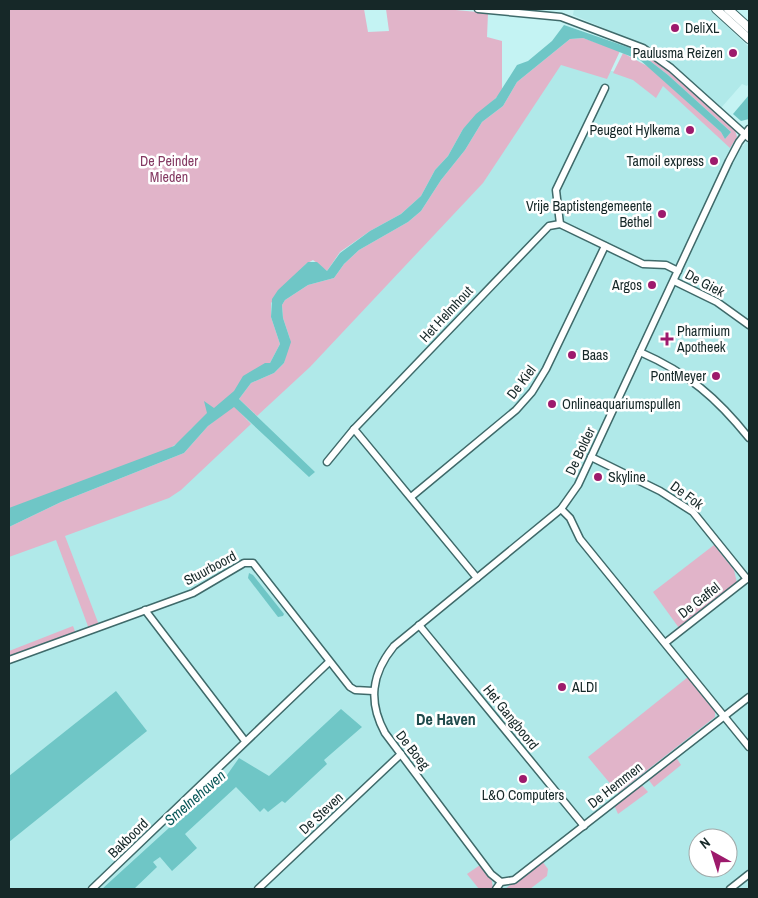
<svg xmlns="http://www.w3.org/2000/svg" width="758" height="898" font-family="'Archivo Narrow',sans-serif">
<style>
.built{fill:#b0e9e9;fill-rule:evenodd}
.green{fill:#e1b4c9}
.water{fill:#6fc6c6}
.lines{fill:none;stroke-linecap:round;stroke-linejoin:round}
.minor-casing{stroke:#3f6a6a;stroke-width:9}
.major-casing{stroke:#3f6a6a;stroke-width:10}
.minor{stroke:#fff;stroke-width:6}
.major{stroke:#fff;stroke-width:8}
.poi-dot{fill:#9d1a6c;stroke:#fff;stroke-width:2}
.labels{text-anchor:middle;stroke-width:5;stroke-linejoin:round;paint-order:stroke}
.poi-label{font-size:14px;fill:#162828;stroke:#fff;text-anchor:start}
.park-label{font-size:14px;fill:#843962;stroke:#fff}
.street-label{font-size:14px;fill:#162828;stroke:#fff}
.water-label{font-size:15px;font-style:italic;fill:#095859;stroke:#fff}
.quarter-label{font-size:16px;font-weight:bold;fill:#204b4c;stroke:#fff}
</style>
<rect width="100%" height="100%" fill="#c4f3f3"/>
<g class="built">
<polygon points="574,9 708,9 749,47 749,83 747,86 742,84 720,109 662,56 646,46 573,15"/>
<path d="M 560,60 L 635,76 L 664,79 L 725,133 L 743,146 L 749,139 L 749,889 L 9,889 L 9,550 L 173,487 L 292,379 ZM 698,838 L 728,838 L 728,868 L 698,868 Z"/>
</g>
<g class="green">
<polygon points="9,9 364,9 368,32 389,31 386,9 445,9 488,13 487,37 502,41 502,89 499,95 463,129 448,156 435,170 421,196 401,214 370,231 340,252 327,271 313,260 306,264 271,303 271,317 280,344 270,363 191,429 182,440 163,453 9,510"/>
<polygon points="583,38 620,51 607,79 561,65 483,183 310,367 257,416 239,399 251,383 274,373 284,363 290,339 283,318 282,305 285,300 308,285 334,278 344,264 359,250 408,222 421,211 441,180 465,150 482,122 503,106 517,82 570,39"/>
<polygon points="636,50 670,70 735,130 737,137 730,148 663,86 656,98 633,80 613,73 623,53 649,67 721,132 725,139 731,132 668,75"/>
<polygon points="234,406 251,424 181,490 169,498 65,536 99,625 89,629 56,540 9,557 9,527 61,502 184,453 208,426"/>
<polygon points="714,545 734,570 737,583 679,628 653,592"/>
<polygon points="73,626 76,634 9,657 9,651"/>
<polygon points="688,677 715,711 715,717 618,793 588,757"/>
<polygon points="676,757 681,765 654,787 648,779"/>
<polygon points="641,784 648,792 618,814 614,805"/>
<polygon points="542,861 548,869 547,876 530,889 505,889"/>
<polygon points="480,865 492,881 493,889 479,889 467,874"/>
</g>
<g class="water">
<polygon points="564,25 636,50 668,75 731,132 725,139 721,132 640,60 583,38 570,39 517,82 503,106 482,122 465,150 441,180 421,211 408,222 359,250 344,264 334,278 308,285 285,300 282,305 283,318 291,342 284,363 274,373 251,383 239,399 315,472 309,477 234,407 208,426 184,453 61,502 9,527 9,508 174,446 207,413 204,401 214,408 234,391 243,376 265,363 270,363 280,344 271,317 272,299 278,290 308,262 317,262 327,271 340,253 370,231 401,214 421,196 435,170 448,156 463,129 476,114 496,98 517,65 528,61 552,41"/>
<polygon points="749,95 749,119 741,121 733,114"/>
<polygon points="249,573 253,575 284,614 283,616 278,617 248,578"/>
<polygon points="116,691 147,731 9,842 9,776"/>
<polygon points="341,709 362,727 324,760 327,764 285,803 282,801 268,812 264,808 260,812 236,787 185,834 197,848 172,871 160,857 153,862 157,867 134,889 102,889 227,775 239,758 269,776"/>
</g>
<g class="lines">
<g class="minor-casing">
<g id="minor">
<polyline points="478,9 561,17 643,48 671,68 749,138"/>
<polyline points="749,129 739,142 729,161 578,485 561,509 570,518 580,539 749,747"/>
<polyline points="560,224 556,190 605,88"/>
<polyline points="674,281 717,302 749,325"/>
<path d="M 640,352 C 688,373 717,398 749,438"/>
<polyline points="354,429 477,578"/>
<polyline points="591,457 660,491 693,512 747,579"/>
<polyline points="327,462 354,429 549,226 560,224 643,264 666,265 678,271"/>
<polyline points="411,497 516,410 532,392 546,369 605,246"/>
<polyline points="145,610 245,741"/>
<polyline points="419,625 584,826"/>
<polyline points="665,643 748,578"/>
<polyline points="9,660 193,593 244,563 253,563 350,687 355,690 373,691"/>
<path d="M 501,882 L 491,874 L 385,733 C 368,702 371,674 394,646 L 561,509"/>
<polyline points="92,889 329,662"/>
<polyline points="258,889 401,754"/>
<polyline points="496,889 501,882 514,880 749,697"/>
<polyline points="730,889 749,874"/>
</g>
</g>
<g class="major-casing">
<g id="major">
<polyline points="716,9 749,39"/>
<polyline points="728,9 749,28"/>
</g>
</g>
<use href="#minor" class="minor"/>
<use href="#major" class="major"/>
</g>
<g class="poi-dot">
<circle cx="675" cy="28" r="5"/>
<circle cx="733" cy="53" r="5"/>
<circle cx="690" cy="130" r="5"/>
<circle cx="714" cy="161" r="5"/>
<circle cx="662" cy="214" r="5"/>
<circle cx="652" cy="285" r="5"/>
<path d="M664.5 331.5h5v5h5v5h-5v5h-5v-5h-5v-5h5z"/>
<circle cx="572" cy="355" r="5"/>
<circle cx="716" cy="376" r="5"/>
<circle cx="552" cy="404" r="5"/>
<circle cx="598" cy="477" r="5"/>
<circle cx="562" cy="687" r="5"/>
<circle cx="523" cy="779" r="5"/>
</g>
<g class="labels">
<g class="poi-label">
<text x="685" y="33">DeliXL</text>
<text x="723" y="58" text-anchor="end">Paulusma Reizen</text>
<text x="680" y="135" text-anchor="end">Peugeot Hylkema</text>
<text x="704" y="166" text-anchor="end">Tamoil express</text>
<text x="652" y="211" text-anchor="end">Vrije Baptistengemeente<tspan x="652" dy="16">Bethel</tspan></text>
<text x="642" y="290" text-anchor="end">Argos</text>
<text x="677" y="336">Pharmium<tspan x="677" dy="16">Apotheek</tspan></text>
<text x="582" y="360">Baas</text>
<text x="706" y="381" text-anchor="end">PontMeyer</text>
<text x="562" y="409">Onlineaquariumspullen</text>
<text x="608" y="482">Skyline</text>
<text x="572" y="692">ALDI</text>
<text x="523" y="800" text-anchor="middle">L&amp;O Computers</text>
</g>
<g class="park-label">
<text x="169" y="166">De Peinder<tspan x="169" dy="16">Mieden</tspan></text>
</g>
<g class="street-label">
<text transform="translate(705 283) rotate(28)" y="5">De Giek</text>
<text transform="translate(446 314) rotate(-47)" y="5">Het Helmhout</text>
<text transform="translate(521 382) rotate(-53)" y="5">De Kiel</text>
<text transform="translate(580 451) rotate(-65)" y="5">De Bolder</text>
<text transform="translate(687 495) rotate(36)" y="5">De Fok</text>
<text transform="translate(210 568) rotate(-28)" y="5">Stuurboord</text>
<text transform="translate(699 600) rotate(-38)" y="5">De Gaffel</text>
<text transform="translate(511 717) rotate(51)" y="5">Het Gangboord</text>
<text transform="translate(413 750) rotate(52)" y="5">De Boeg</text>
<text transform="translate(615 785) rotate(-38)" y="5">De Hemmen</text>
<text transform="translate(321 813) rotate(-43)" y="5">De Steven</text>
<text transform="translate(128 838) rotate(-44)" y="5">Bakboord</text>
</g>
<g class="water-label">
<text transform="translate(195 798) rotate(-41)" y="5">Smelnehaven</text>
</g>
<g class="quarter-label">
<text x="446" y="725">De Haven</text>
</g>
</g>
<rect width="758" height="898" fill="none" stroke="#162828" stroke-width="20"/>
<g transform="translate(713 853) rotate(321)"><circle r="24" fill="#ffffff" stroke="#a2a9a9"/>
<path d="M0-4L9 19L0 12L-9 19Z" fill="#9d1a6c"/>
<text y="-8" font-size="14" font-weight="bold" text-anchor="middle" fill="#162828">N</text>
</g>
</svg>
